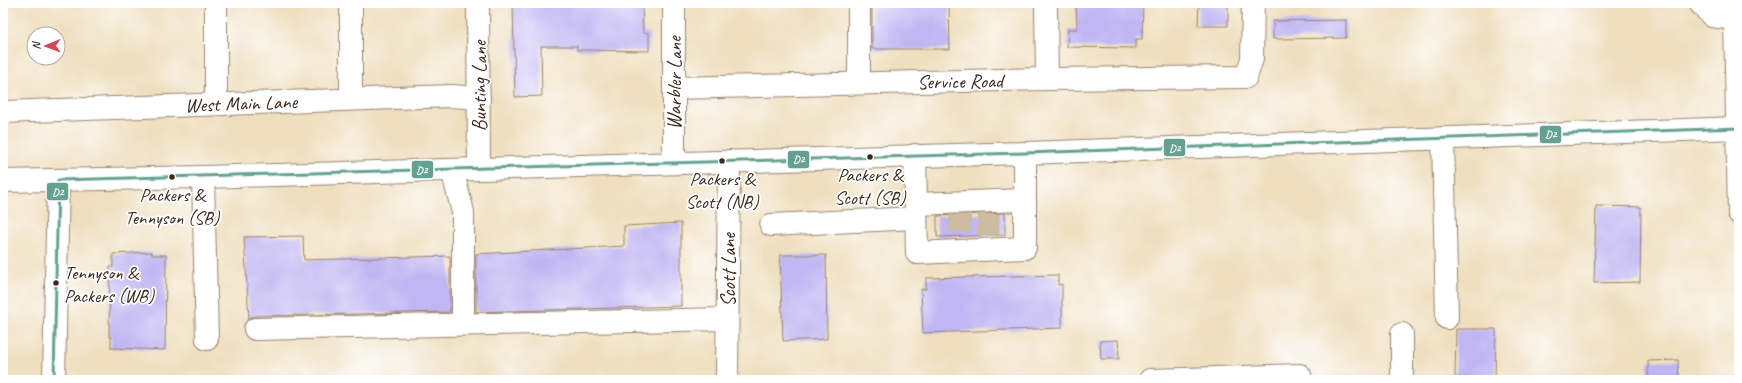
<svg xmlns="http://www.w3.org/2000/svg" width="1742" height="383" font-family="Caveat,sans-serif">
<style>
.building{fill:#bfb6f3}
.lines{fill:none;stroke-linecap:round;stroke-linejoin:round}
.minor-tunnel{stroke:#cbbb9f;stroke-width:22;stroke-dasharray:22 11;stroke-linecap:butt}
.minor-casing{stroke:#95846e;stroke-width:24}
.major-casing{stroke:#95846e;stroke-width:24}
.minor{stroke:#fff;stroke-width:22}
.major{stroke:#fff;stroke-width:22}
.bus-1-casing{stroke:#fff;stroke-width:6}
.bus-1{stroke:#65a191;stroke-width:3}
.bus-dot{fill:#3b2a1e;stroke:#fff;stroke-width:1.5}
.labels{text-anchor:middle;stroke-width:3.5;stroke-linejoin:round;paint-order:stroke}
.bus-label{font-size:19px;fill:#3b2a1e;stroke:#fff}
.street-label{font-size:20px;fill:#3b2a1e;stroke:#fff}
.line-badge{stroke:#fff;stroke-width:1.5}
.badge-label{font-size:11px;text-anchor:middle;font-weight:bold;fill:#fff}
</style>
<rect width="100%" height="100%" fill="#fff"/>
<filter id="ink" filterUnits="userSpaceOnUse"><feTurbulence type="fractalNoise" baseFrequency=".025" numOctaves="2"/><feDisplacementMap in="SourceGraphic" scale="8" xChannelSelector="R" yChannelSelector="G"/><feConvolveMatrix kernelMatrix="1 2 1 2 8 2 1 2 1" color-interpolation-filters="sRGB"/></filter>
<filter id="wash" filterUnits="userSpaceOnUse"><feTurbulence type="fractalNoise" baseFrequency=".012" numOctaves="4" result="noise"/><feDisplacementMap in="SourceGraphic" scale="16" xChannelSelector="R" yChannelSelector="G"/><feGaussianBlur stdDeviation="0.9" result="paint"/><feColorMatrix in="noise" values="0 0 0 0 0 0 0 0 0 0 0 0 0 0 0 0 0 1.4 0 .05"/><feComposite in="paint" operator="in"/></filter>
<g filter="url(#wash)">
<rect width="100%" height="100%" fill="#efdfbf"/>
<g id="blocks">
<g class="building">
<polygon points="513,3 642,3 643,32 649,33 649,51 577,50 577,46 541,46 542,96 515,97"/>
<polygon points="872,3 949,3 950,49 872,49"/>
<polygon points="1076,3 1143,3 1142,39 1136,39 1136,48 1067,47 1068,29 1077,29"/>
<polygon points="1199,3 1228,3 1228,26 1198,26"/>
<polygon points="1346,20 1346,38 1273,39 1273,21"/>
<polygon points="1596,206 1641,207 1640,282 1594,283"/>
<polygon points="1005,213 1005,235 937,237 937,216"/>
<polygon points="681,223 681,306 476,312 476,254 624,246 624,226"/>
<polygon points="303,236 304,260 450,256 450,312 255,316 249,318 244,237"/>
<polygon points="152,252 152,255 166,255 165,350 111,348 111,337 109,337 110,267 113,267 113,254"/>
<polygon points="780,255 826,255 827,339 783,341"/>
<polygon points="1058,275 1058,285 1062,284 1062,328 923,333 921,289 926,289 926,278"/>
<polygon points="1456,329 1496,329 1495,378 1455,378"/>
<polygon points="1118,340 1119,359 1101,359 1100,341"/>
<polygon points="1678,360 1679,380 1648,380 1648,361"/>
</g>
</g>
</g>
<g filter="url(#ink)">
<use href="#blocks" fill-opacity="0" stroke="#95846e" stroke-width="1"/>
<g class="lines">
<g class="minor-tunnel">
<polyline points="960,210 960,236"/>
<polyline points="988,236 989,209"/>
</g>
<g class="minor-casing">
<g id="minor">
<polyline points="216,3 216,104"/>
<polyline points="351,3 351,99"/>
<polyline points="478,3 479,169"/>
<polyline points="674,3 674,163"/>
<polyline points="859,3 859,83"/>
<polyline points="1046,3 1047,79"/>
<polyline points="1700,3 1712,16 1735,19"/>
<polyline points="1739,19 1735,19 1739,213"/>
<polyline points="674,88 1047,79 1246,77 1252,59 1253,3"/>
<polyline points="3,112 452,96 479,98"/>
<polyline points="1443,138 1447,318"/>
<polyline points="915,155 917,253 1025,248 1025,153"/>
<polyline points="452,170 463,212 463,324"/>
<polyline points="203,177 207,339"/>
<polyline points="916,204 1025,200"/>
<polyline points="771,225 916,218"/>
<polyline points="255,329 727,319"/>
<polyline points="54,380 58,180"/>
<polyline points="727,380 729,161"/>
<polyline points="1150,380 1218,378"/>
<polyline points="1218,380 1218,378 1300,375"/>
<polyline points="1402,380 1402,334"/>
</g>
</g>
<g class="major-casing">
<polyline id="major" points="3,181 203,177 1025,153 1739,128"/>
</g>
<use href="#minor" class="minor"/>
<use href="#major" class="major"/>
<g class="bus-1-casing">
<polyline id="bus-1" points="54,380 58,180 1025,153 1739,128"/>
</g>
<use href="#bus-1" class="bus-1"/>
</g>
</g>
<g class="bus-dot">
<circle cx="870" cy="157" r="3.5"/>
<circle cx="722" cy="161" r="3.5"/>
<circle cx="172" cy="177" r="3.5"/>
<circle cx="56" cy="283" r="3.5"/>
</g>
<g class="labels">
<g class="bus-label">
<text x="870" y="181">Packers &amp;<tspan x="870" dy="23">Scott (SB)</tspan></text>
<text x="722" y="185">Packers &amp;<tspan x="722" dy="23">Scott (NB)</tspan></text>
<text x="172" y="201">Packers &amp;<tspan x="172" dy="23">Tennyson (SB)</tspan></text>
<text x="64" y="279" text-anchor="start">Tennyson &amp;<tspan x="64" dy="23">Packers (WB)</tspan></text>
</g>
<g class="street-label">
<text transform="translate(960 81) rotate(-1)" y="7">Service Road</text>
<text transform="translate(674 83) rotate(-90)" y="7">Warbler Lane</text>
<text transform="translate(479 86) rotate(-90)" y="7">Bunting Lane</text>
<text transform="translate(241 103) rotate(-2)" y="7">West Main Lane</text>
<text transform="translate(728 270) rotate(-90)" y="7">Scott Lane</text>
</g>
</g>
<g class="line-badge">
<rect x="1539" y="125" width="23" height="19" rx="4" fill="#65a191"/>
<rect x="1163" y="138" width="23" height="19" rx="4" fill="#65a191"/>
<rect x="787" y="150" width="23" height="19" rx="4" fill="#65a191"/>
<rect x="411" y="160" width="23" height="19" rx="4" fill="#65a191"/>
<rect x="46" y="182" width="23" height="19" rx="4" fill="#65a191"/>
</g>
<g class="badge-label">
<text x="1551" y="138">D2</text>
<text x="1175" y="152">D2</text>
<text x="799" y="163">D2</text>
<text x="422" y="174">D2</text>
<text x="58" y="196">D2</text>
</g>
<rect width="1742" height="383" fill="none" stroke="#fff" stroke-width="16"/>
<g transform="translate(46 46) rotate(269)"><circle r="19" fill="#ffffff" stroke="#b1aaa5"/>
<path d="M0-3L7 15L0 10L-7 15Z" fill="#d1495b"/>
<text y="-6" font-size="11" font-weight="bold" text-anchor="middle" fill="#3b2a1e">N</text>
</g>
</svg>
